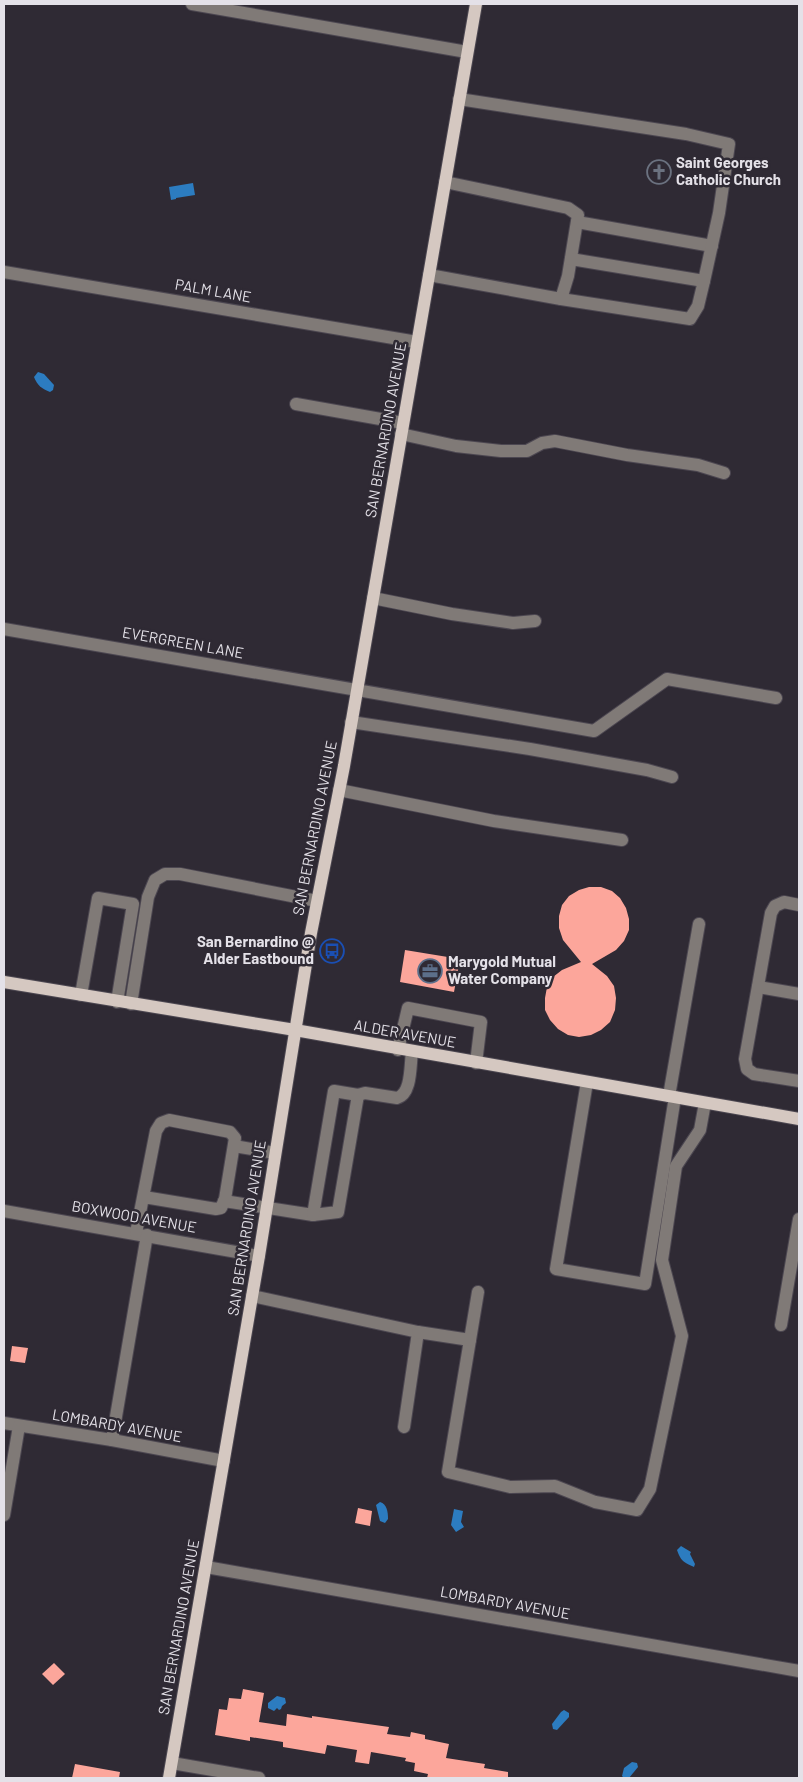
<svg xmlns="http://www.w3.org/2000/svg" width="803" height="1782" font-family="Barlow,sans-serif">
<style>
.water{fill:#2c7cc0}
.building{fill:#fca69b}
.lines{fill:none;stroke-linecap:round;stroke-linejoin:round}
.minor-casing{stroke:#4c4751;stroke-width:14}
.major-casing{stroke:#4c4751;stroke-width:14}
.minor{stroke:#807a77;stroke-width:12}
.major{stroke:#d5c8c1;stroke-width:12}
.labels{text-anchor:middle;stroke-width:5;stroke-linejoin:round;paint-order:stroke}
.poi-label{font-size:15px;font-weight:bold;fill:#e4e1e8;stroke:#2f2a34;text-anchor:start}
.street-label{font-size:15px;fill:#e4e1e8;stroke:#2f2a34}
</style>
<rect width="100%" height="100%" fill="#2f2a34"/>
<g class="water">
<polygon points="193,183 195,195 176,198 176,199 171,200 169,187"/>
<path d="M 38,372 L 44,374 L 54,385 L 53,390 L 50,392 C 42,389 37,385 34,377 Z"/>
<path d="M 380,1502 C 387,1504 388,1512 388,1519 L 385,1523 L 380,1521 L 376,1505 Z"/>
<polygon points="454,1509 463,1511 461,1522 464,1527 456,1532 451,1525"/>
<path d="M 681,1546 L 691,1552 L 690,1554 L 695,1564 L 694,1567 C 683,1562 681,1561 677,1550 Z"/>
<polygon points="277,1696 285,1698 286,1703 282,1706 281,1709 279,1710 277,1708 274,1711 268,1708 268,1703"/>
<polygon points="564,1710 569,1713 569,1717 557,1730 553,1729 552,1724 561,1712"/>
<polygon points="632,1762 637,1763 638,1767 629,1778 624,1778 622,1776 624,1768"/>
</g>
<g class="building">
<polygon points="589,887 601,887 612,891 620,898 626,908 629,919 629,930 624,941 616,950 592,964 607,976 614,986 616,998 615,1010 610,1022 601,1030 591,1035 579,1037 568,1035 558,1029 550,1020 545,1010 545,998 547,987 553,977 562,970 581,962 563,940 559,928 559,916 562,905 569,896 579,890"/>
<polygon points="405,950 460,959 454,992 400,982"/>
<polygon points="12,1346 28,1348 25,1363 10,1361"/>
<polygon points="358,1508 372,1511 370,1526 355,1523"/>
<polygon points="54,1663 65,1674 53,1685 42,1674"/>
<polygon points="243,1689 264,1693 259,1722 286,1726 287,1714 312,1718 312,1716 389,1727 387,1734 410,1737 411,1732 425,1735 425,1739 449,1744 446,1758 485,1764 484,1768 508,1772 508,1778 427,1778 428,1774 414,1771 415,1763 405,1761 406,1758 371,1752 369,1764 355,1762 357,1750 327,1745 325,1754 283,1747 283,1742 250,1737 250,1741 215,1735 219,1709 227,1710 229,1698 241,1699"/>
<polygon points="75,1764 120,1772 119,1778 72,1778"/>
</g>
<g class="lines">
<g class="minor-casing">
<g id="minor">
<polyline points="192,4 467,52"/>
<polyline points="445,182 568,208 578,215 568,276 561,299"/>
<polyline points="577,222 712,246"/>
<polyline points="571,259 704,281"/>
<polyline points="4,272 417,342"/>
<polyline points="429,275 561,299 690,319 698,306 704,281 719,213 729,144 686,134 459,99"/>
<polyline points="296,404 403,423"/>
<polyline points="401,434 456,446 501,451 527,451 542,443 555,441 627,455 698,465 724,473"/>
<polyline points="373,598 452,614 513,623 535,621"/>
<polyline points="4,629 594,731 667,679 776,698"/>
<polyline points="351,722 530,749 647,770 672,777"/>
<polyline points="339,790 494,821 622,840"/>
<polyline points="799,905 784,902 775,906 771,913 745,1059 747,1069 754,1074 799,1081"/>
<polyline points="758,987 799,994"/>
<polyline points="81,995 98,898 133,904 117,1002"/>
<polyline points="131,1004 148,897 155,880 165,874 180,874 317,901"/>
<polyline points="398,1050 408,1008 481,1022 476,1063"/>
<polyline points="587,1082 556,1269 645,1284 675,1097"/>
<polyline points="669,1096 699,924"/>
<polyline points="234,1146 275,1153"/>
<polyline points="224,1201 313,1215 338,1212 358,1095"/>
<polyline points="4,1211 259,1256"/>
<path d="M 313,1215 L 334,1091 L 358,1095 L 365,1093 L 397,1098 C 412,1094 410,1065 412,1052"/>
<polyline points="136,1233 156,1131 161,1123 169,1120 225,1131 230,1132 235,1138 225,1199 221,1208 216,1209 144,1197"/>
<polyline points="478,1292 448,1472 510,1487 555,1486 595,1502 637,1510 650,1489 682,1336 662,1260 676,1166 700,1130 705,1103"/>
<polyline points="252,1296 418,1332 404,1427"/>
<polyline points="781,1325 799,1219"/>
<polyline points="418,1332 470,1340"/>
<polyline points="4,1423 112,1440 224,1461"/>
<polyline points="112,1440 147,1235"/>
<polyline points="4,1515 19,1426"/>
<polyline points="206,1567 799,1671"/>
<polyline points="172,1763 259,1778"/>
</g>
</g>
<g class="major-casing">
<g id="major">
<polyline points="4,982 295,1030 799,1119"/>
<polyline points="169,1778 259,1256 311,933 344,766 476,4"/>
</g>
</g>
<use href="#minor" class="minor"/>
<use href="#major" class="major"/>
</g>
<defs>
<g id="church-ring" transform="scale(1.25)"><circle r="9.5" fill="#2f2a34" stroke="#6b7280" stroke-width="1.5"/><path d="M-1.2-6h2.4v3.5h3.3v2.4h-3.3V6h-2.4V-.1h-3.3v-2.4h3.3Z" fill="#6b7280"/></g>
<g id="bus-ring" transform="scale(1.25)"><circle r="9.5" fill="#2f2a34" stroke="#1a4fb4" stroke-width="1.5"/><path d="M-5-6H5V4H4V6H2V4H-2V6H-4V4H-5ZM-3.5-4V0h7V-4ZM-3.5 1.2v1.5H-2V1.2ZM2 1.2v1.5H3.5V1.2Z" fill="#1a4fb4"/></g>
<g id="office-ring" transform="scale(1.25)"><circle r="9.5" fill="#2f2a34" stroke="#5c6f8a" stroke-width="1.5"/><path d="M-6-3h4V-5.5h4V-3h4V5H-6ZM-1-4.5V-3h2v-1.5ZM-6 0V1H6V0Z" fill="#5c6f8a"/></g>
</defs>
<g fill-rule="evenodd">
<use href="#church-ring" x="659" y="172"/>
<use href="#bus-ring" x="332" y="951"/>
<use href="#office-ring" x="430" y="971"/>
</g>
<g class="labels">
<g class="poi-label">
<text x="676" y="168">Saint Georges<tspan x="676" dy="17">Catholic Church</tspan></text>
<text x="314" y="947" text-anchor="end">San Bernardino @<tspan x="314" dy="17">Alder Eastbound</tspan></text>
<text x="448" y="967">Marygold Mutual<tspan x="448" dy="17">Water Company</tspan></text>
</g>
<g class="street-label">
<text transform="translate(213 291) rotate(10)" y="5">PALM LANE</text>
<text transform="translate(386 430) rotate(-80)" y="5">SAN BERNARDINO AVENUE</text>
<text transform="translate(183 643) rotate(10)" y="5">EVERGREEN LANE</text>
<text transform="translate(315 828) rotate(-79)" y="5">SAN BERNARDINO AVENUE</text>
<text transform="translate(405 1034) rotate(10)" y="5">ALDER AVENUE</text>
<text transform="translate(134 1217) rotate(10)" y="5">BOXWOOD AVENUE</text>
<text transform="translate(247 1228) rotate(-81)" y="5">SAN BERNARDINO AVENUE</text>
<text transform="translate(117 1426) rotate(10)" y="5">LOMBARDY AVENUE</text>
<text transform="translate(505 1603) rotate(10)" y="5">LOMBARDY AVENUE</text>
<text transform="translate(179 1627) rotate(-80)" y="5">SAN BERNARDINO AVENUE</text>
</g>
</g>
<rect width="803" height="1782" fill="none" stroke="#e4e1e8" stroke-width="10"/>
</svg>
